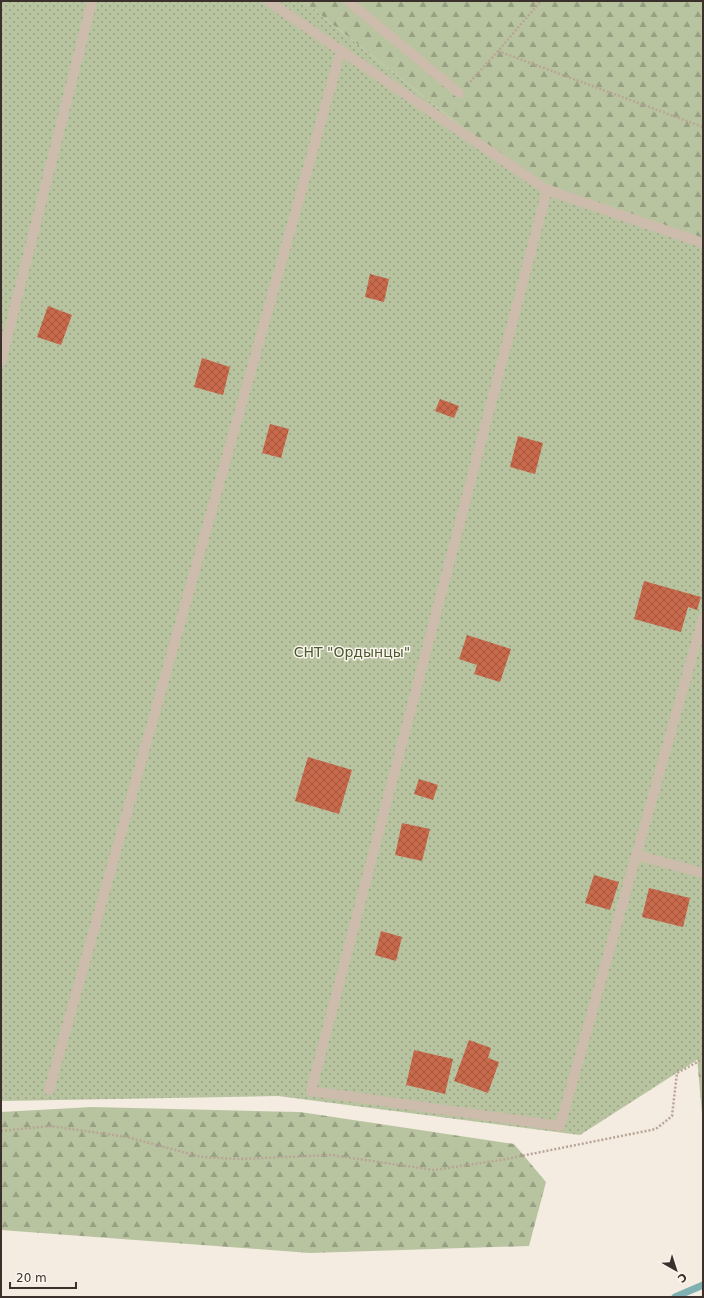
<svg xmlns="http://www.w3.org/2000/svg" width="704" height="1298" font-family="'DejaVu Sans',sans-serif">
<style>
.forest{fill:url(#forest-firs)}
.park{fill:url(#park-dots)}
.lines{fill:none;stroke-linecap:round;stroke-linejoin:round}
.stream{stroke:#7fb0b2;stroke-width:7}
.building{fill:url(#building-cross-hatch)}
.path{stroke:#b9a596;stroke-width:2.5;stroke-dasharray:2 2;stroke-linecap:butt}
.minor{stroke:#cdbbac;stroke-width:10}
.labels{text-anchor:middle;stroke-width:3;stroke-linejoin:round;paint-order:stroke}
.park-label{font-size:14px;fill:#4a5a2e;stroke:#fbf5ee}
</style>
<defs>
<pattern id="forest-firs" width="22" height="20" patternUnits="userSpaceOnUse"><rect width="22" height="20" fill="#b8c4a0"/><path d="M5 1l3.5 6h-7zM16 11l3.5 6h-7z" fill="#97a083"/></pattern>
<pattern id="park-dots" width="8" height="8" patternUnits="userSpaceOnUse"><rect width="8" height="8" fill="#b8c4a0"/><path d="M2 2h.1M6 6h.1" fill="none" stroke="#97a083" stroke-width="1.8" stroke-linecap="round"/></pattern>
<pattern id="building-cross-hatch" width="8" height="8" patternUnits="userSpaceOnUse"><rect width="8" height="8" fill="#c8694b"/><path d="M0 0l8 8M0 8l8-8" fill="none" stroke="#a4573f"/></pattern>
</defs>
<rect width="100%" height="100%" fill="#f4ebe1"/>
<g class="forest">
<polygon points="303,1 703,1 703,247 520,173"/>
<polygon points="703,1027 703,1126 695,1033"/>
<polygon points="92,1107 300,1112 514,1144 546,1182 529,1246 310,1253 1,1230 1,1112"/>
</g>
<polygon class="park" points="1,1 303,1 520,173 703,247 703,1056 580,1135 278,1096 1,1101"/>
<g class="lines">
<polyline class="stream" points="675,1297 703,1285"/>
</g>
<g class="building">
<polygon points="370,274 389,279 384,302 365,297"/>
<polygon points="48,306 72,315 61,345 37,337"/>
<polygon points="202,358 230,367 223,395 194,387"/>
<polygon points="440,399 459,406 454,418 435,411"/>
<polygon points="270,424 289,429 281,458 262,453"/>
<polygon points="518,436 543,443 535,474 510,467"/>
<polygon points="644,581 701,597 697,610 688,607 681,632 634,619"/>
<polygon points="467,635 511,649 500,682 474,674 477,665 459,659"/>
<polygon points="308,757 352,770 339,814 295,801"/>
<polygon points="419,779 438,785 433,800 414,794"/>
<polygon points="402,823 430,829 422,861 395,855"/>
<polygon points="594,875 619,882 610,910 585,903"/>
<polygon points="649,888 690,898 683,927 642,917"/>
<polygon points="381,931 402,937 396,961 375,955"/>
<polygon points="469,1040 491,1048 488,1058 499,1062 488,1093 454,1081"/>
<polygon points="414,1050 453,1059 445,1094 406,1085"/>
</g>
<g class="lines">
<g class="path">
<polyline points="498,51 703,127"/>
<polyline points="470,82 498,51 541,1"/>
<polyline points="1,1131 50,1126 127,1137 201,1157 239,1159 331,1155 434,1170 501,1160 656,1129 672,1116 677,1073 703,1059"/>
</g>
<g class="minor">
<polyline points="268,1 547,190 703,243"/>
<polyline points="348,1 459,93"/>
<polyline points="547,190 311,1091 560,1126 703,618"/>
<polyline points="1,362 92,1"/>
<polyline points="636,855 703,873"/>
<polyline points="49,1090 341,50"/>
</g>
</g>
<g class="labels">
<g class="park-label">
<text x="352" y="657">СНТ "Ордынцы"</text>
</g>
</g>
<rect width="704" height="1298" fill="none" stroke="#3b302b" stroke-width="4"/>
<g transform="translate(676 1270) rotate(141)" stroke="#fbf5ee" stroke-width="3" paint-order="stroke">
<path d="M0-3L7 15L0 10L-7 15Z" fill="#3b302b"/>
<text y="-6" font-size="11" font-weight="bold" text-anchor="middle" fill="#3b302b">С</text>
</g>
<path d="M10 1282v6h66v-6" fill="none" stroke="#3b302b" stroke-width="2"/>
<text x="16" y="1282" font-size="12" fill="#3b302b" stroke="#fbf5ee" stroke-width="3" paint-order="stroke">20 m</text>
</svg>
